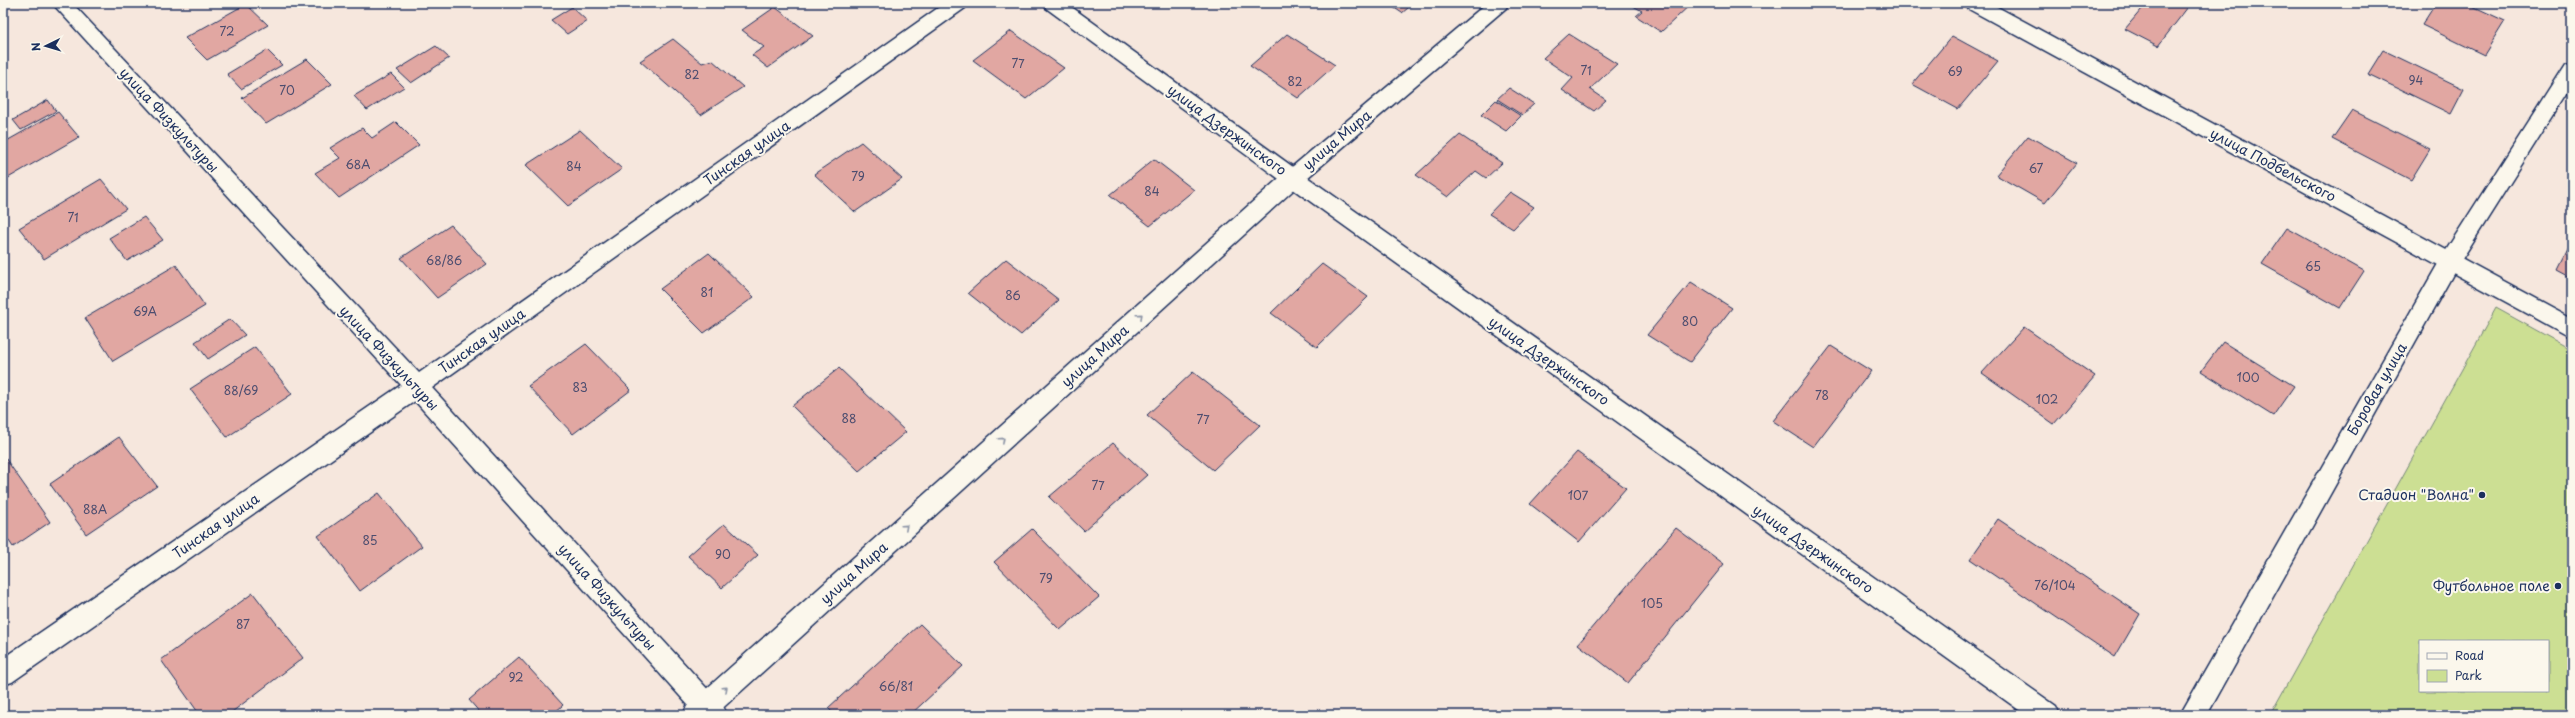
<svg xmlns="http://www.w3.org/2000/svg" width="2575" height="718" font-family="'Playpen Sans',sans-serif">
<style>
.green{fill:#ccdf93;stroke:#748778;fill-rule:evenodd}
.building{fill:#e1a7a2;stroke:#1b2f5e}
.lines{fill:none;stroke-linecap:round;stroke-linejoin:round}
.minor-casing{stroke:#1b2f5e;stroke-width:3}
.secondary-casing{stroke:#1b2f5e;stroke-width:3}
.minor{fill:#fbf7ec;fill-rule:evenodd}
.secondary{fill:#fbf7ec;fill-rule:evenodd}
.oneway{stroke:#8b93a5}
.poi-dot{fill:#1b2f5e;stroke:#fbf7ec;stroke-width:1.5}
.labels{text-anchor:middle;stroke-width:4;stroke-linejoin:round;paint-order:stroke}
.number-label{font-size:12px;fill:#4c4d6f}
.street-label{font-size:14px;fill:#1b2f5e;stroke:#fbf7ec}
.poi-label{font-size:14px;fill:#1b2f5e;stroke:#fbf7ec;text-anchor:end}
</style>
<rect width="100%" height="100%" fill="#f6e7dd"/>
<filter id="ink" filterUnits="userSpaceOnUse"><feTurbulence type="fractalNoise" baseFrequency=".025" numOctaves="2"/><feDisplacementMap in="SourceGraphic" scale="8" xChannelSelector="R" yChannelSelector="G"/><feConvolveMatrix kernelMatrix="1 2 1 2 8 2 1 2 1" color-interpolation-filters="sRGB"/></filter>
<g filter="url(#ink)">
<path class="green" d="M 2496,308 L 2572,350 L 2572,715 L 2270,715 ZM 2420,641 L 2548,641 L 2548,691 L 2420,691 Z"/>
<g class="building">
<polygon points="1387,3 1414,3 1402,13"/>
<polygon points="1628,3 1692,3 1661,32 1636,16 1642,11"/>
<polygon points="2147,3 2180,3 2188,7 2158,46 2125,29"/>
<polygon points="2436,3 2466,3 2505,21 2484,55 2422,25"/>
<polygon points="246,4 268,25 207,60 185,38"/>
<polygon points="572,7 587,21 567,34 551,20"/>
<polygon points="775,7 813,36 768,68 752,55 764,47 742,30"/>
<polygon points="1011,31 1064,68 1026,99 973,60"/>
<polygon points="1287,34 1335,65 1298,98 1250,66"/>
<polygon points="1569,34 1617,64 1590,89 1606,100 1594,111 1562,90 1573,78 1543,58"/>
<polygon points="1952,36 1998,61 1958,109 1912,84"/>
<polygon points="673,39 702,63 712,60 743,87 701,115 640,61"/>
<polygon points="436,46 449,58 411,83 397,70"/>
<polygon points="267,50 282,65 241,89 227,74"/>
<polygon points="2383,50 2464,89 2451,114 2368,74"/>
<polygon points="307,59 332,84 266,124 242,98"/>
<polygon points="391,74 404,87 367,110 354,96"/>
<polygon points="1509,88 1534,104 1522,115 1497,99"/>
<polygon points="48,100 56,111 21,130 13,120"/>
<polygon points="1496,100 1521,116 1506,131 1481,115"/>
<polygon points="2352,110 2430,149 2411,180 2332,139"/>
<polygon points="58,112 79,137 3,181 3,143"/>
<polygon points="396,122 419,145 339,198 315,173 340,158 330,148 362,128 372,138"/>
<polygon points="580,130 622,169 568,206 526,165"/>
<polygon points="1460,135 1502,163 1486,178 1476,171 1448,197 1416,175"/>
<polygon points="2028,136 2077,163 2045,203 1996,175"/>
<polygon points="861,142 902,179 855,212 814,174"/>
<polygon points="1154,159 1194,190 1150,226 1110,195"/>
<polygon points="101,179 126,209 44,259 19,228"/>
<polygon points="1510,192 1534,207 1513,229 1489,214"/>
<polygon points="144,217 163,240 127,261 109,238"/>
<polygon points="451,225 487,264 437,298 401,258"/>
<polygon points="2287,228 2364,271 2340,308 2262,264"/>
<polygon points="2572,240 2572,278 2557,270"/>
<polygon points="709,253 754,297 704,333 660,289"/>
<polygon points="1006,259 1059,300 1021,335 968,293"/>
<polygon points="1322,264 1368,297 1317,347 1271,313"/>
<polygon points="176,265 205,306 113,361 85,318"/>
<polygon points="1691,282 1732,308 1690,362 1647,335"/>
<polygon points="230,319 245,335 208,359 195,342"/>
<polygon points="2024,327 2095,376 2054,424 1982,373"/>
<polygon points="2223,342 2294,386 2273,416 2201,371"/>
<polygon points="586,344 631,390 573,434 528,386"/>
<polygon points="1831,346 1871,371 1813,447 1773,421"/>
<polygon points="255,347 292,394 227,437 190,389"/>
<polygon points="839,368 906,432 859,471 792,406"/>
<polygon points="1193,372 1260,425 1213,470 1147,415"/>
<polygon points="119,437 157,486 86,534 50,484"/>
<polygon points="1113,443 1147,475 1084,531 1049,497"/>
<polygon points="1577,452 1626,488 1579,542 1530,504"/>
<polygon points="3,455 50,522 13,547 3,532"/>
<polygon points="379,493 422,546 360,591 318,536"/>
<polygon points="1998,519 2140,614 2115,657 1970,559"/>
<polygon points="724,524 758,555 722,588 688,556"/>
<polygon points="1676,528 1724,564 1628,683 1578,644"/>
<polygon points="1032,529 1099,597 1060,630 994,562"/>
<polygon points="253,593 303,658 228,715 200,715 161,660"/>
<polygon points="920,624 963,666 910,715 835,715 828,708"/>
<polygon points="519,657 563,705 552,715 482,715 469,700"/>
</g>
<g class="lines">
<g class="minor-casing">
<g id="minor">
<polygon points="52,3 72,3 419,373 945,3 967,3 965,8 432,388 723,706 727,715 697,715 415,401 12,682 3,685 3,658 401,385"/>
<polygon points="1044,3 1066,3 1300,172 2056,706 2060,715 2026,715 1286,184 1046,8"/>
<polygon points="2572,62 2572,85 2457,267 2207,715 2180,715 2443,255 2565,64"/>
</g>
</g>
<g class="secondary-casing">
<g id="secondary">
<polygon points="1487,3 1508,3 1506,8 1300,184 715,715 683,715 687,706 1286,172"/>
<polygon points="1965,3 1990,3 2572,318 2572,338 1967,8"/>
</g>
</g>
<use href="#minor" class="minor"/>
<use href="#secondary" class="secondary"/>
</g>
<defs><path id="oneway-chevron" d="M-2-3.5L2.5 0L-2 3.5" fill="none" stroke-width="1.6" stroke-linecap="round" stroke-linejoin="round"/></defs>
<g class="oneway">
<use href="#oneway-chevron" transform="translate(1140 316) rotate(-42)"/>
<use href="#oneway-chevron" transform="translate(1002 440) rotate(-42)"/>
<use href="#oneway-chevron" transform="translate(905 527) rotate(-42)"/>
<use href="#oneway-chevron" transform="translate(725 689) rotate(-42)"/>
</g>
</g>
<g class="poi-dot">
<circle cx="2482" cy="495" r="4"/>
<circle cx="2558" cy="586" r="4"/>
</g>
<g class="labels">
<g class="number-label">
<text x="227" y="36">72</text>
<text x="1018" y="68">77</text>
<text x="1586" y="75">71</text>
<text x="1955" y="76">69</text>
<text x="692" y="79">82</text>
<text x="2416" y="85">94</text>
<text x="1295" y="86">82</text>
<text x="287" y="95">70</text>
<text x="358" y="169">68А</text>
<text x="574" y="171">84</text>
<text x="2036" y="173">67</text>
<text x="858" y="181">79</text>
<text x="1152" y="196">84</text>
<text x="73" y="222">71</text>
<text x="444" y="265">68/86</text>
<text x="2313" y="271">65</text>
<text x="707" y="297">81</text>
<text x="1013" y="300">86</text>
<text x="145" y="316">69А</text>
<text x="1690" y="326">80</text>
<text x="2248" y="382">100</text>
<text x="580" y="392">83</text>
<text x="241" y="395">88/69</text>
<text x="1822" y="400">78</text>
<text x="2047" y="404">102</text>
<text x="849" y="423">88</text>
<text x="1203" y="424">77</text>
<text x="1098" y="490">77</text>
<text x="1578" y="500">107</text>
<text x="95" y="514">88А</text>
<text x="370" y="545">85</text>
<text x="723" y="559">90</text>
<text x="1046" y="583">79</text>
<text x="2055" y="590">76/104</text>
<text x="1652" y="608">105</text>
<text x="243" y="629">87</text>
<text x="516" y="682">92</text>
<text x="896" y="691">66/81</text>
</g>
<g class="street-label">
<text transform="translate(169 120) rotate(47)" y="5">улица Физкультуры</text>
<text transform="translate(1227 130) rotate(36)" y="5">улица Дзержинского</text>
<text transform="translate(1337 140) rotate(-40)" y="5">улица Мира</text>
<text transform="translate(747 153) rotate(-35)" y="5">Тинская улица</text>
<text transform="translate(2273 165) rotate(28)" y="5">улица Подбельского</text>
<text transform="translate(482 341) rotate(-35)" y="5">Тинская улица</text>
<text transform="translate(1095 356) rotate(-42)" y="5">улица Мира</text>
<text transform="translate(389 358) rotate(47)" y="5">улица Физкультуры</text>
<text transform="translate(1549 361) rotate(35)" y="5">улица Дзержинского</text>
<text transform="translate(2377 389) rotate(-60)" y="5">Боровая улица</text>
<text transform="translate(216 526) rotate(-35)" y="5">Тинская улица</text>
<text transform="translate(1813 549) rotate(35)" y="5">улица Дзержинского</text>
<text transform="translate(854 573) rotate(-42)" y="5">улица Мира</text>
<text transform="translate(607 597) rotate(48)" y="5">улица Физкультуры</text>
</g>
<g class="poi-label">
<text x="2474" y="500">Стадион "Волна"</text>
<text x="2550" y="591">Футбольное поле</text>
</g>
</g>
<rect width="2575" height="718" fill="none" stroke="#fbf7ec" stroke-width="16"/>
<rect x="8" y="8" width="2559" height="702" fill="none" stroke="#1b2f5e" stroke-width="1.5" filter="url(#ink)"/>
<rect x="2419" y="640" width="130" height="52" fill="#fbf7ec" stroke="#a1a7b3"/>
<rect x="2427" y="653" width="20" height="6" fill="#fbf7ec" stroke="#a1a7b3"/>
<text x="2455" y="660" font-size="12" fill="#1b2f5e">Road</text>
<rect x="2427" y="670" width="20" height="12" fill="#ccdf93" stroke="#a1a7b3"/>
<text x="2455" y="680" font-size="12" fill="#1b2f5e">Park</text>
<g transform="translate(46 46) rotate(265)" stroke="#fbf7ec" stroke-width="3" paint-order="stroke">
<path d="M0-3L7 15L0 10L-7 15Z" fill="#1b2f5e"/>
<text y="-6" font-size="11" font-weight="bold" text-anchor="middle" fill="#1b2f5e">N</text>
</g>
</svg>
